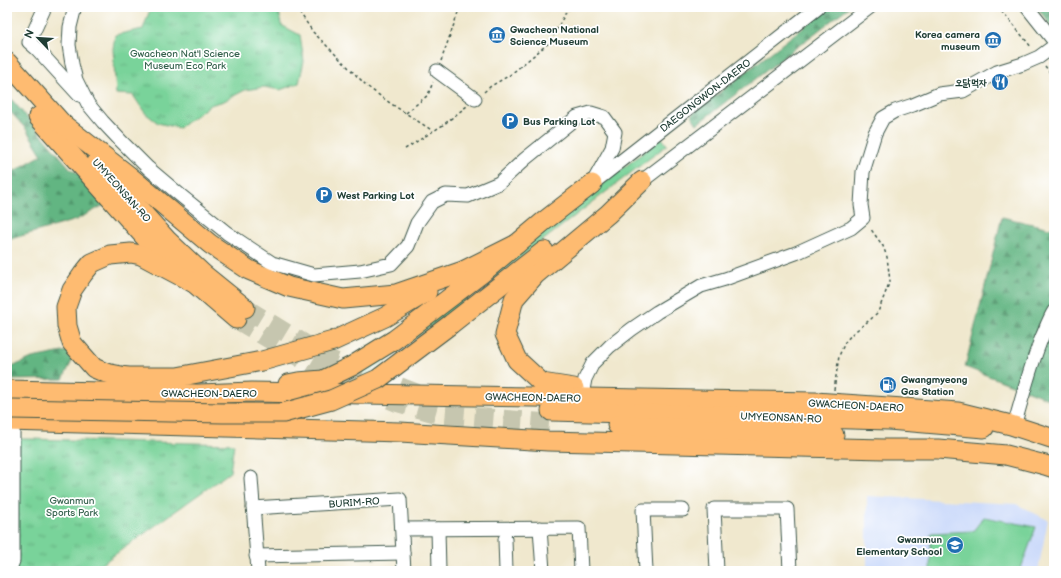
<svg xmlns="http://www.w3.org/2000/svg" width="1061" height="578" font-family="'Balsamiq Sans','Poor Story',sans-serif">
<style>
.built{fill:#cddbfa}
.grass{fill:#79d39a;stroke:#4c8867}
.forest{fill:url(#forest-firs);stroke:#40795b}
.park{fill:url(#park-tufts);stroke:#4c8867}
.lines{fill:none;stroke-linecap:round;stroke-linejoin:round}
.highway-tunnel{stroke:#c6c6af;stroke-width:19;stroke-dasharray:19 10;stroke-linecap:butt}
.minor-casing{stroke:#3e574b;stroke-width:15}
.highway-casing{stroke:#3e574b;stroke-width:21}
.path{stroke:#3e574b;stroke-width:1.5;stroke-dasharray:3 3;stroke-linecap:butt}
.minor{stroke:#fff;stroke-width:13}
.highway{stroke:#febb71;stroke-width:19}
.highway-bridge-casing{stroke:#3e574b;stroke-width:21;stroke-linecap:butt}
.highway-bridge{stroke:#febb71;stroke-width:19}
.labels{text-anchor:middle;stroke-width:3.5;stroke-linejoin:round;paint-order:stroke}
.poi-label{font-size:10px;font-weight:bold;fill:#1f3d34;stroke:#fff;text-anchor:start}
.park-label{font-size:10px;fill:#36624e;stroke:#fff}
.street-label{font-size:10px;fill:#1f3d34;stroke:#fff}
</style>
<defs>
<pattern id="forest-firs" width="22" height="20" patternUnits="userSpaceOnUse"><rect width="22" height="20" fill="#62b582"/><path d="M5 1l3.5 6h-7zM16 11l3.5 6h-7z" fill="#50946b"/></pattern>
<pattern id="park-tufts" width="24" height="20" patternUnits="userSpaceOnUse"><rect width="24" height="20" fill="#79d39a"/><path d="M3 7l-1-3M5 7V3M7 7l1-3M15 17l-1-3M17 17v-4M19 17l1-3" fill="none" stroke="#63ac7e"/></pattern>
</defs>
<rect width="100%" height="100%" fill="#fff"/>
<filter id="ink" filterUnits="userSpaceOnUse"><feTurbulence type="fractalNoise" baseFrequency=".025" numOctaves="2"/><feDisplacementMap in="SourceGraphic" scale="8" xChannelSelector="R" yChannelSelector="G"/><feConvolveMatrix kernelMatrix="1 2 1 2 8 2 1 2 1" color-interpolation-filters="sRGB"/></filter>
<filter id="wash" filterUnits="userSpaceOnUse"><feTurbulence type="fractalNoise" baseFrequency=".012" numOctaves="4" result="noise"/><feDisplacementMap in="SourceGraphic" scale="16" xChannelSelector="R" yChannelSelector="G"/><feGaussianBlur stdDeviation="0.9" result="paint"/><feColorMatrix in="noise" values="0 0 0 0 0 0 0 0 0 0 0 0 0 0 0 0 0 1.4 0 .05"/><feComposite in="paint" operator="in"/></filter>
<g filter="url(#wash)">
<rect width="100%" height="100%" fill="#f0e8ce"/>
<polygon class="built" points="867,496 1016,504 1048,520 1038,571 867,571"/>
<g class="grass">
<polygon points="662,138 667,145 395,354 358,381 350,373 512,254"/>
<polygon points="984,517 1036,527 1020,571 930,571 931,533 973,531"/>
</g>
<g class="forest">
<polygon points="829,7 849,7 697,124 691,115"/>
<polygon points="1037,7 1054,7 1054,30"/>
<polygon points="7,94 70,168 84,177 106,204 76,220 7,240 7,175 42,155 26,129 7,108"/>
<polygon points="1002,217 1054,229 1054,401 965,367"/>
<polygon points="68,351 73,359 63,379 7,380 7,369 32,358"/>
</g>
<g class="park">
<polygon points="151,7 277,7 279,8 281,25 300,35 304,61 299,83 280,90 264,87 245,90 224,101 210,105 179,128 158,123 145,113 133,95 116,94 113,49 115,35 143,29"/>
<polygon points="7,439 28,439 234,444 230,472 92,571 7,571"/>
</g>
</g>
<g filter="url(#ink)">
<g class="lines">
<g class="highway-tunnel">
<polyline points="245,308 333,361 419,394"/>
<polyline points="236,319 322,371 396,402 438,414 549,423"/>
</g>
<g class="minor-casing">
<g id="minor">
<polyline points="45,7 29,42 37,49 79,95"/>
<polyline points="75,7 70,27 69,45 72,64 76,80 88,104 103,122 120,140 148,168 180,195 227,233 272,263 314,275 360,271 391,264 408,246 417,223 432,202 446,195 468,196 499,183 525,159 577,117 591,113 604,117 615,132 612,148 592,184"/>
<polyline points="1027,7 1054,41"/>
<polyline points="437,71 475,99"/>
<polyline points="597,180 818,7"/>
<polyline points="642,181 870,7"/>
<polyline points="583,390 585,379 593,363 610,346 632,329 657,312 701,286 725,279 796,253 851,228 863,218 861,205 863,172 875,133 883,118 895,111 913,105 939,94 963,91 997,72 1023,64 1039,57 1054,46"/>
<path d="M 1014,426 C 1023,396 1030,366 1042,337 C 1046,328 1049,319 1054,311"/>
<polyline points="251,478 258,571"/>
<polyline points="253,508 400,499 404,571"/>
<polyline points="540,528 543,571"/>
<polyline points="402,529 579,528 581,571"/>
<polyline points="438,529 439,571"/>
<polyline points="505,539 506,571"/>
<polyline points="256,556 403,553"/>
<polyline points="9,571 13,561 13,421"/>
<polyline points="646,571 643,510 683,510"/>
<polyline points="717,571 714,509 787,509 790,571"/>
</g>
</g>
<g class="highway-casing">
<g id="highway">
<polyline points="7,62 68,130"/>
<polyline points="38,117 158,252 236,319"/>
<polyline points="60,122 128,175 210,244 249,270 289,287 343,299 396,294 463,271 517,244"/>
<polyline points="97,162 168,241 203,274 245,308"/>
<polyline points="451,324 544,251"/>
<polyline points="125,377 177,377 262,361 333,341 385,317 427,292"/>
<polyline points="137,379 106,373 94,368 72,343 67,326 66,307 72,290 83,274 92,263 110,255 131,253 141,255 192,282"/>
<polyline points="288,384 298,382 323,380 352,366 394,340 481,274 543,222 592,184"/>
<polyline points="574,388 542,383 517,360 505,334 514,299 535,275 608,214 642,181"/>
<polyline points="7,390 199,394 252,392 815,402 903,408 958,412 1011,425 1054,439"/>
<polyline points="551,411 889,420 984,428"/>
<polyline points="7,421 400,432 548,441 884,449 938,449 1006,455 1045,465 1054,468"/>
<polyline points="617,425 834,435"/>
</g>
</g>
<g class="path">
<polyline points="296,7 313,32 368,87 390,103 433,131"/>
<polyline points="997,7 1006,16 1032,48"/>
<polyline points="441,61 460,7"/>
<polyline points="1045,66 1054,78"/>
<polyline points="484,92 491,86 510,75 550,42 565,14 571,7"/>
<polyline points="406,113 428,95 433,82"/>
<polyline points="405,149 443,125 467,106"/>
<polyline points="834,390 839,356 845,342 853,333 871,319 878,312 890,281 887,257 883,246 870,228"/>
</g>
<use href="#minor" class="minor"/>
<use href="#highway" class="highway"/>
<g class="highway-bridge-casing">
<polyline id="highway-bridge" points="12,409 223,413 283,413 331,400 378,379 451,324"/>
</g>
<use href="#highway-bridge" class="highway-bridge"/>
</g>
</g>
<defs>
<g id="museum-disc" transform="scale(0.9)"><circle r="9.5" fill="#1f6fb2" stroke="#fff"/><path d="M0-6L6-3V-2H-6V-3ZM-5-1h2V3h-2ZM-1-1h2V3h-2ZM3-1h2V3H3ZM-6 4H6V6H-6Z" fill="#fff"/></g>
<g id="restaurant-disc" transform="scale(0.9)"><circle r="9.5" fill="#1f6fb2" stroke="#fff"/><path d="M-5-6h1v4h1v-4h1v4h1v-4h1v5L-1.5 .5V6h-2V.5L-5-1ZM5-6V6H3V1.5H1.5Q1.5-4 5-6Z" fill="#fff"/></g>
<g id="parking-disc" transform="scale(0.9)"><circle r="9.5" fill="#1f6fb2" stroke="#fff"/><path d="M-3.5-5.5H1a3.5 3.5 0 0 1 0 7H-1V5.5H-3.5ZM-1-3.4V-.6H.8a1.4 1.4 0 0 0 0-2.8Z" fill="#fff"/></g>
<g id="fuel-disc" transform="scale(0.9)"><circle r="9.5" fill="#1f6fb2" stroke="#fff"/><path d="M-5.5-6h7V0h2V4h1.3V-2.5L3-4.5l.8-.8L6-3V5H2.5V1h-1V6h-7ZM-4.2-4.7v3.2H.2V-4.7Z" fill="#fff"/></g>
<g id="school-disc" transform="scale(0.9)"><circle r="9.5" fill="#1f6fb2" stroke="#fff"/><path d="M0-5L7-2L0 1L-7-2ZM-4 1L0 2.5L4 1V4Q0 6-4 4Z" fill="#fff"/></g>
</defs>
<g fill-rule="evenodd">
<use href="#museum-disc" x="497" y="35"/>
<use href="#museum-disc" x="993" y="40"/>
<use href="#restaurant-disc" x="1000" y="82"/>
<use href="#parking-disc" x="510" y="121"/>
<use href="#parking-disc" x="324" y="195"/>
<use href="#fuel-disc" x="888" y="385"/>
<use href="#school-disc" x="955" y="545"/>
</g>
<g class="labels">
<g class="poi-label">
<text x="510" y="33">Gwacheon National<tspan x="510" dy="12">Science Museum</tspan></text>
<text x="980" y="38" text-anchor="end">Korea camera<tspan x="980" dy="12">museum</tspan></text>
<text x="987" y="86" text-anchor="end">오닭먹자</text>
<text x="523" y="125">Bus Parking Lot</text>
<text x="337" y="199">West Parking Lot</text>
<text x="901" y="383">Gwangmyeong<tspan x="901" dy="12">Gas Station</tspan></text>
<text x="942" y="543" text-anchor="end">Gwanmun<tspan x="942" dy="12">Elementary School</tspan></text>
</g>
<g class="park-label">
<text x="185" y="57">Gwacheon Nat'l Science<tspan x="185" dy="12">Museum Eco Park</tspan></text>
<text x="72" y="504">Gwanmun<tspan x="72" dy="12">Sports Park</tspan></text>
</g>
<g class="street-label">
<text transform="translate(705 95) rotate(-38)" y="4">DAEGONGWON-DAERO</text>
<text transform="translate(122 190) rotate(48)" y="4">UMYEONSAN-RO</text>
<text x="209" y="397">GWACHEON-DAERO</text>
<text transform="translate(533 397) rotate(1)" y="4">GWACHEON-DAERO</text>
<text transform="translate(856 405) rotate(3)" y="4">GWACHEON-DAERO</text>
<text transform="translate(781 417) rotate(2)" y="4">UMYEONSAN-RO</text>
<text transform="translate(354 502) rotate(-4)" y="4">BURIM-RO</text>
</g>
</g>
<rect width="1061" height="578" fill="none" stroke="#fff" stroke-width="24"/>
<g transform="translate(38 38) rotate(295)" stroke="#ffffff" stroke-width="3" paint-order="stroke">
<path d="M0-3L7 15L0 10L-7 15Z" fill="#1f3d34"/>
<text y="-6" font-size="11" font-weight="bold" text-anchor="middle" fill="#1f3d34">N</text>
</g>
</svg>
